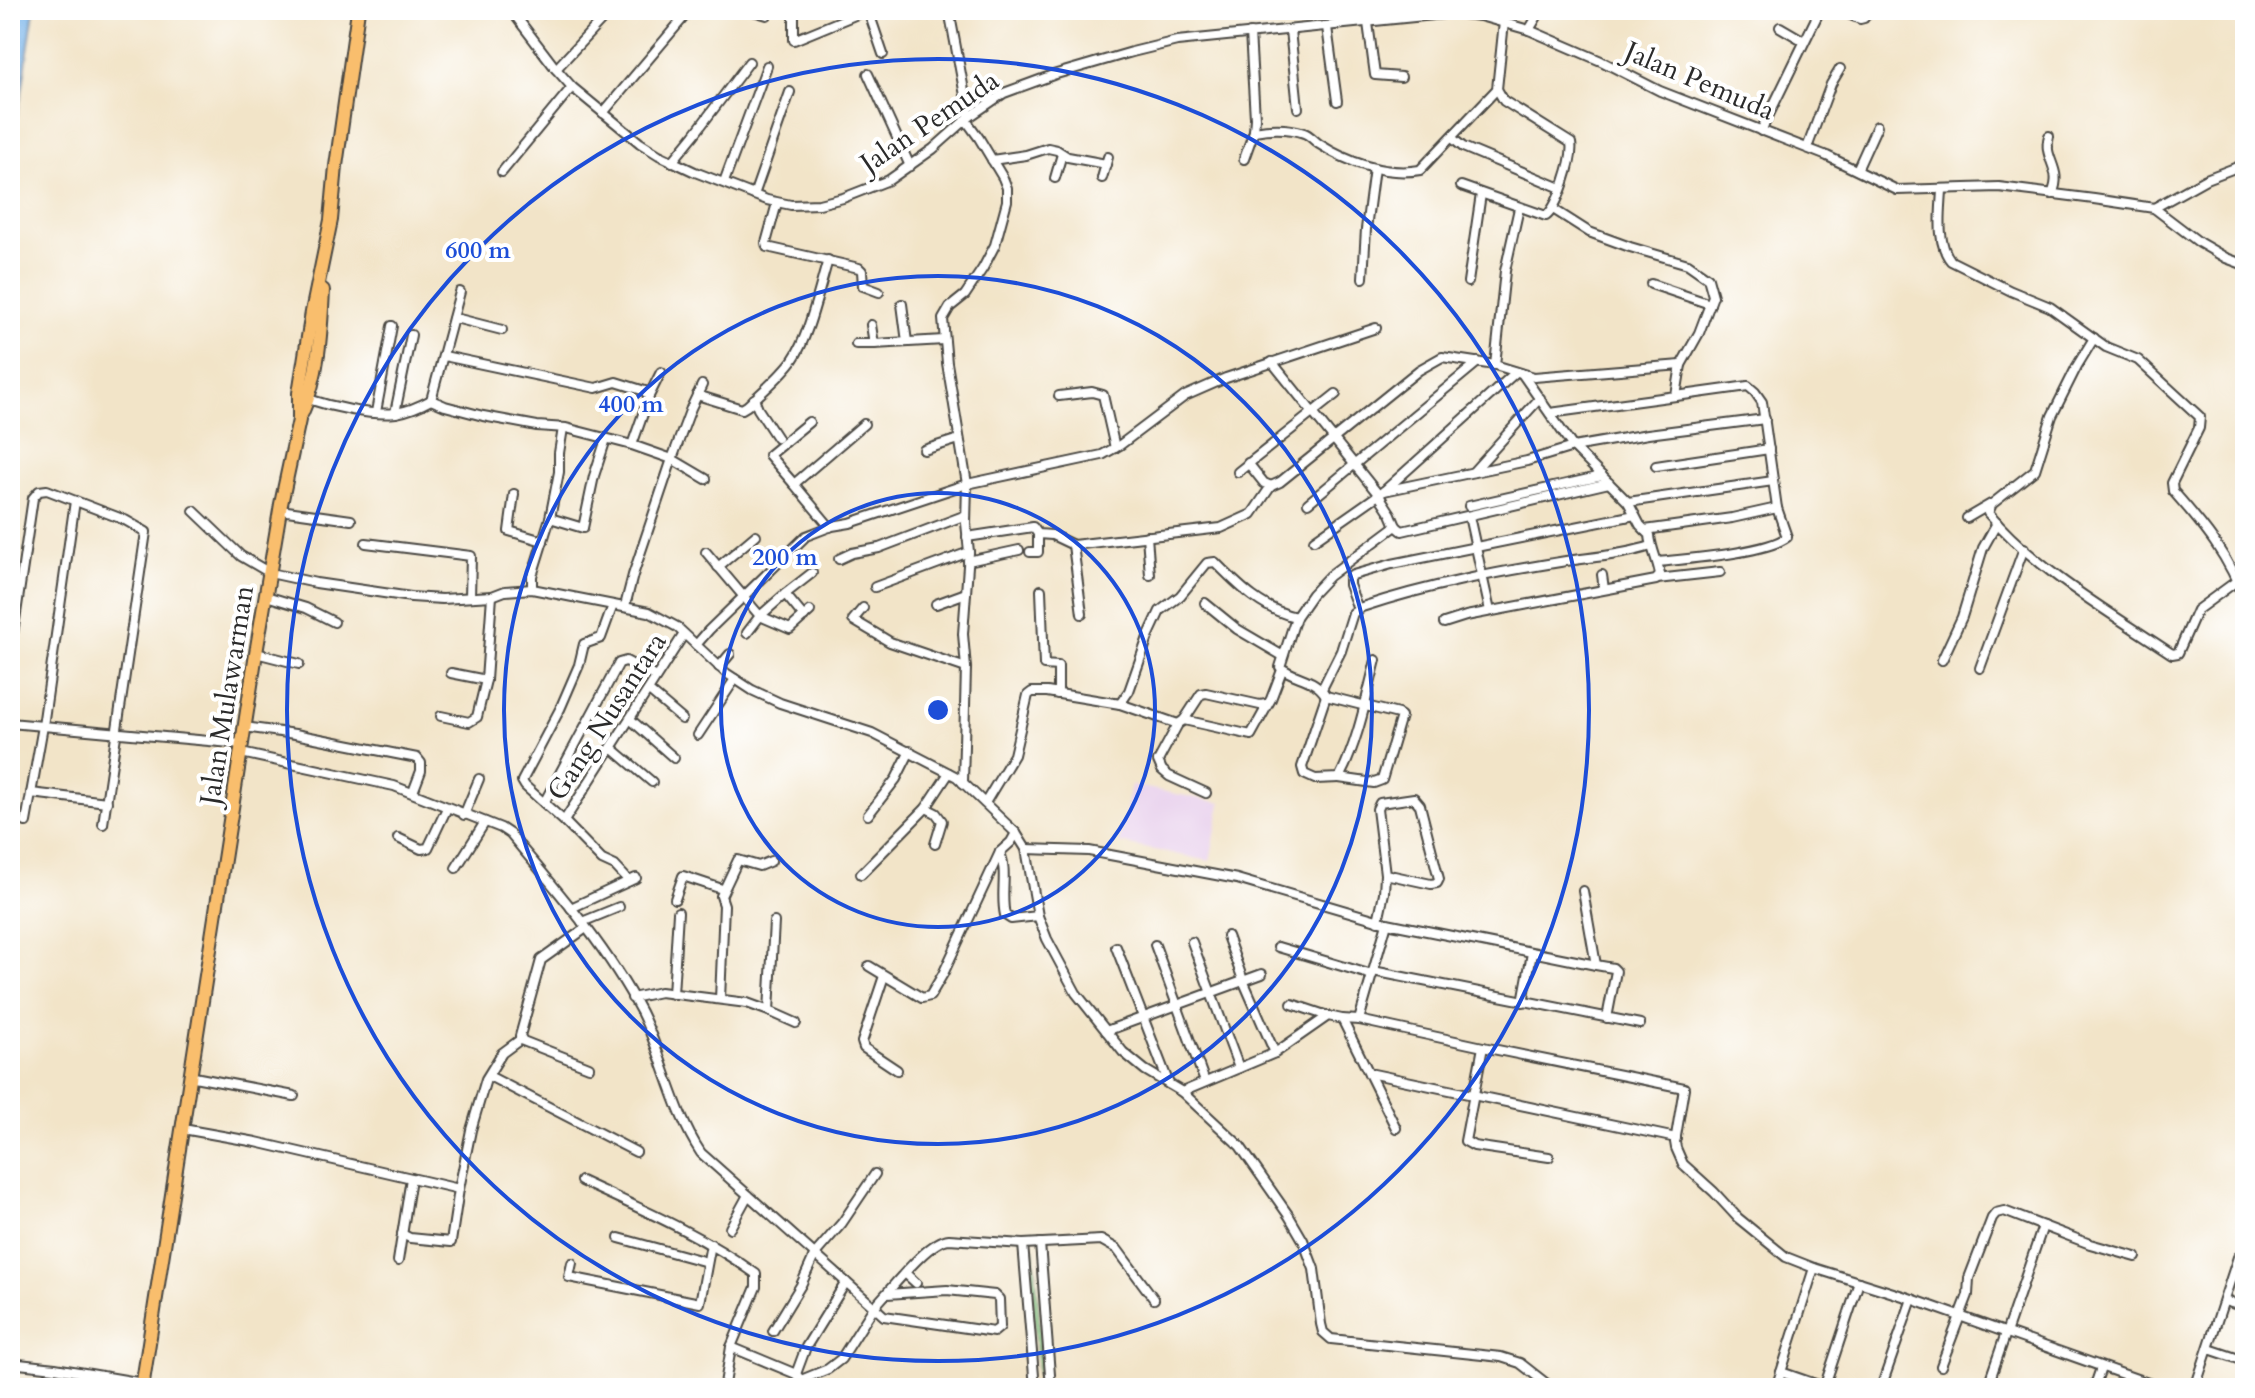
<svg xmlns="http://www.w3.org/2000/svg" width="2255" height="1398" font-family="Cardo,serif">
<style>
.built{fill:#e9d2ed}
.green{fill:#98da91;stroke:#62825e;stroke-width:2}
.water{fill:#77b3e9;stroke:#516f8a;stroke-width:2}
.lines{fill:none;stroke-linecap:round;stroke-linejoin:round}
.minor-casing{stroke:#494743;stroke-width:12}
.trunk-casing{stroke:#494743;stroke-width:16}
.minor{stroke:#fff;stroke-width:8}
.trunk{stroke:#f9be6d;stroke-width:12}
.ring{fill:none;stroke:#1d4ed8;stroke-width:4}
.labels{text-anchor:middle;stroke-width:8;stroke-linejoin:round;paint-order:stroke}
.street-label{font-size:28px;fill:#2b2b2b;stroke:#fff}
.centre{fill:#1d4ed8;stroke:#fff;stroke-width:4}
.ring-label{font-size:24px;text-anchor:middle;font-weight:bold;fill:#1d4ed8;stroke:#fff;stroke-width:8;stroke-linejoin:round;paint-order:stroke}
</style>
<rect width="100%" height="100%" fill="#fff"/>
<filter id="ink" filterUnits="userSpaceOnUse"><feTurbulence type="fractalNoise" baseFrequency=".0125" numOctaves="2"/><feDisplacementMap in="SourceGraphic" scale="16" xChannelSelector="R" yChannelSelector="G"/><feConvolveMatrix kernelMatrix="1 2 1 2 8 2 1 2 1" color-interpolation-filters="sRGB"/></filter>
<filter id="wash" filterUnits="userSpaceOnUse"><feTurbulence type="fractalNoise" baseFrequency=".006" numOctaves="4" result="noise"/><feDisplacementMap in="SourceGraphic" scale="32" xChannelSelector="R" yChannelSelector="G"/><feGaussianBlur stdDeviation="1.8" result="paint"/><feColorMatrix in="noise" values="0 0 0 0 0 0 0 0 0 0 0 0 0 0 0 0 0 1.4 0 .05"/><feComposite in="paint" operator="in"/></filter>
<g filter="url(#wash)">
<rect width="100%" height="100%" fill="#f2e4c8"/>
<polygon class="built" points="1131,785 1221,803 1210,861 1119,843"/>
<polygon class="green" points="1034,1249 1034,1250 1044,1388 1039,1388 1030,1251"/>
<polygon class="water" points="10,10 34,10 22,92 10,145"/>
</g>
<g filter="url(#ink)">
<g class="lines">
<g class="minor-casing">
<g id="minor">
<polyline points="511,10 556,69 572,87 640,143 659,155 695,172 767,200 791,205 819,204 843,198 889,180 933,149 969,117 1004,93 1053,75 1132,52 1177,41 1454,13 1480,16 1529,30 1601,61 1660,91 1827,156 1897,190 1999,187 2094,199 2154,208 2200,243 2226,258 2245,265"/>
<polyline points="750,10 767,15"/>
<polyline points="794,10 794,40 867,10"/>
<polyline points="868,10 883,54"/>
<polyline points="949,10 969,117"/>
<polyline points="1839,10 1860,19 1864,18 1868,10"/>
<polyline points="1368,23 1375,75 1401,77"/>
<polyline points="1327,27 1337,101"/>
<polyline points="1780,27 1804,41"/>
<polyline points="1290,30 1298,108"/>
<polyline points="1529,30 1541,10"/>
<polyline points="556,69 611,10"/>
<polyline points="868,74 910,166"/>
<polyline points="603,113 690,10"/>
<path d="M 1254,131 C 1271,128 1287,127 1304,133 C 1310,135 1313,140 1319,144 C 1347,162 1385,176 1420,170 L 1497,89 L 1504,22"/>
<polyline points="1761,131 1820,10"/>
<path d="M 2049,136 C 2042,159 2064,169 2052,194"/>
<polyline points="1452,138 1463,147 1561,188"/>
<polyline points="1807,148 1831,84 1840,69"/>
<polyline points="1244,159 1254,131 1255,118 1250,33"/>
<polyline points="992,160 1026,155 1048,148 1057,150 1068,157 1106,164"/>
<polyline points="672,162 694,135 749,62"/>
<polyline points="1857,170 1877,126"/>
<polyline points="502,172 572,87"/>
<polyline points="1055,178 1062,154"/>
<polyline points="1102,178 1108,157"/>
<polyline points="724,182 767,66"/>
<path d="M 1461,186 L 1546,216 C 1558,207 1574,158 1571,143 L 1504,101 L 1497,89"/>
<path d="M 1942,190 C 1941,212 1936,243 1951,261 L 2011,291 L 2050,307 L 2106,347 L 2138,360 L 2200,417 L 2199,428 L 2172,483 L 2173,491 C 2203,525 2230,557 2245,602"/>
<polyline points="754,195 790,92"/>
<polyline points="777,203 766,243 767,247 859,268 862,271 863,286 879,292"/>
<polyline points="2154,208 2206,179 2245,164"/>
<polyline points="1553,209 1589,232 1630,247 1688,264 1708,278 1713,296 1699,333 1681,365"/>
<polyline points="1363,278 1366,229 1374,168"/>
<polyline points="1468,282 1481,194"/>
<polyline points="1651,284 1710,304"/>
<polyline points="902,304 907,342"/>
<polyline points="453,319 459,319 502,330"/>
<polyline points="871,325 874,344 944,340"/>
<path d="M 2094,338 L 2077,366 L 2052,416 L 2035,470 L 1992,504 L 1988,513 C 2036,570 2111,613 2172,654 L 2178,653 L 2197,610 L 2238,580"/>
<polyline points="856,344 874,344"/>
<polyline points="444,356 596,388 616,382 645,391 649,397 632,445"/>
<polyline points="1272,362 1378,494 1391,514 1396,526"/>
<polyline points="1495,365 1505,271 1519,208"/>
<path d="M 697,395 L 742,409 L 747,406 C 762,392 779,378 792,361 C 809,337 819,289 828,260"/>
<polyline points="649,396 661,372"/>
<polyline points="1059,396 1092,392 1103,395 1115,448"/>
<path d="M 308,399 C 332,407 371,416 396,413 C 409,411 420,406 431,400"/>
<polyline points="754,399 758,409 777,438"/>
<polyline points="431,400 445,406 483,416 537,426 566,428 632,445 672,459 706,479"/>
<polyline points="431,400 460,292"/>
<polyline points="376,412 392,326"/>
<polyline points="395,413 411,335"/>
<polyline points="1550,413 1676,396"/>
<polyline points="924,450 959,439"/>
<polyline points="1248,463 1264,483 1271,486"/>
<polyline points="1656,466 1769,449"/>
<polyline points="1238,472 1336,394"/>
<polyline points="1473,472 1540,398"/>
<polyline points="794,484 769,455 809,422"/>
<path d="M 1271,486 L 1280,482 L 1419,370 L 1442,357 L 1495,365 L 1534,377 L 1681,365 L 1676,396 L 1748,386 L 1755,392 L 1762,402 L 1777,508 L 1787,537 C 1767,553 1686,559 1658,562"/>
<polyline points="1384,491 1527,461 1573,447 1648,434 1765,419"/>
<polyline points="514,494 509,531 543,541"/>
<polyline points="1628,502 1773,481"/>
<polyline points="1308,503 1478,362"/>
<polyline points="1469,506 1602,476"/>
<polyline points="280,510 351,520"/>
<polyline points="194,511 241,556 270,573 316,583 411,597 442,599 492,596 505,591 532,589 649,612 677,627 726,673 752,690 780,703 872,733 957,777 1016,833 1026,849 1038,916 1047,939 1076,993 1123,1052 1145,1070 1182,1092 1275,1053 1328,1016 1342,1019 1396,1128"/>
<polyline points="1469,516 1490,611"/>
<polyline points="550,518 583,528 594,476 606,439"/>
<polyline points="1967,518 1991,504"/>
<polyline points="1396,526 1402,531 1609,483"/>
<polyline points="830,527 794,484 864,424"/>
<polyline points="1645,530 1732,518 1777,508"/>
<polyline points="1147,536 1150,575"/>
<polyline points="967,537 1033,527 1038,534 1052,535 1073,545 1221,528 1252,514 1271,486"/>
<polyline points="1314,540 1384,491 1516,372"/>
<polyline points="366,543 471,556 470,597"/>
<polyline points="1073,545 1082,614"/>
<polyline points="706,552 760,616 785,594 804,617"/>
<polyline points="1030,552 1038,552 1038,534"/>
<polyline points="839,559 852,553 879,548 966,515"/>
<polyline points="968,561 1019,550"/>
<polyline points="718,567 756,535"/>
<polyline points="1602,575 1604,589"/>
<polyline points="1657,579 1720,572"/>
<polyline points="875,587 969,552"/>
<polyline points="532,589 532,576 550,518 559,472 559,453 563,428"/>
<polyline points="1041,590 1044,665 1058,666 1058,694"/>
<polyline points="785,594 812,573"/>
<polyline points="266,596 306,608 334,622"/>
<polyline points="1205,603 1237,629 1283,656"/>
<polyline points="936,604 966,593"/>
<polyline points="613,605 601,638 584,644 579,665 560,709 522,781 525,786 564,821 602,860 615,866 629,881"/>
<polyline points="625,606 633,575 672,459 691,408 702,385"/>
<polyline points="863,608 853,620 890,642 966,668"/>
<polyline points="1358,609 1349,585 1349,578 1353,575 1392,564 1635,515"/>
<path d="M 1444,623 L 1466,616 L 1656,580 L 1660,575 C 1658,561 1651,549 1650,535 L 1640,525 L 1628,502 L 1573,447 L 1523,375"/>
<polyline points="747,633 760,616 790,629 810,611"/>
<polyline points="696,645 709,630 806,536 832,526 850,523 967,484 1102,455 1120,445 1185,396 1226,378 1376,328"/>
<polyline points="256,653 299,664"/>
<polyline points="10,654 33,498 39,491 47,490 125,520 146,532 103,824"/>
<polyline points="1942,660 1962,617 1983,548 1997,523"/>
<polyline points="719,667 730,654"/>
<polyline points="1980,668 2024,548"/>
<polyline points="451,673 486,680"/>
<path d="M 1322,689 L 1341,651 L 1353,613 L 1362,607 C 1428,585 1498,572 1566,561 C 1594,557 1623,555 1651,546"/>
<polyline points="649,691 682,719"/>
<path d="M 1326,696 C 1316,678 1295,679 1280,667 L 1296,617 L 1312,594 L 1329,576 L 1396,526"/>
<path d="M 1326,696 L 1302,767 L 1304,774 L 1315,779 L 1339,778 C 1358,742 1366,699 1376,660"/>
<polyline points="1326,696 1398,714 1401,716 1382,780 1374,783 1339,778"/>
<polyline points="1120,704 1178,724"/>
<polyline points="441,716 469,722 477,717 486,680 492,596"/>
<polyline points="630,719 674,758"/>
<polyline points="1184,720 1251,735 1271,699 1282,670"/>
<polyline points="10,723 242,744"/>
<polyline points="244,727 295,734 417,758 421,763 421,771 413,792"/>
<polyline points="698,735 735,679"/>
<polyline points="612,748 652,782"/>
<path d="M 241,753 L 394,786 L 501,828 L 510,834 C 557,890 607,947 641,1012 C 664,1058 673,1111 701,1153 L 874,1307 C 891,1290 927,1241 949,1239 L 1023,1244 L 1101,1240 L 1117,1249 L 1154,1299"/>
<polyline points="963,783 966,668 963,634 969,552 966,523 967,484 947,363 943,319 950,307 965,295 983,268 995,245 1007,201 1007,188 1003,178 979,138 966,120"/>
<polyline points="31,793 107,802"/>
<polyline points="1206,793 1169,776 1162,770 1158,761 1178,724 1184,720 1201,694 1206,693 1260,705 1266,704"/>
<polyline points="544,803 619,663 626,661 656,677"/>
<path d="M 985,803 L 1014,755 L 1028,695 L 1032,692 L 1047,692 L 1120,704 L 1129,691 L 1148,637 L 1160,611 L 1180,596 L 1207,563 L 1215,562 C 1239,586 1261,609 1296,617"/>
<polyline points="926,808 936,813 942,821 935,844"/>
<polyline points="464,815 479,779"/>
<polyline points="868,815 896,779 910,751"/>
<polyline points="564,821 684,634"/>
<polyline points="26,822 43,726 75,501"/>
<polyline points="398,838 421,849 428,848 447,808"/>
<polyline points="1026,849 1089,851 1237,879 1387,923 1596,965 1583,891"/>
<path d="M 1000,852 C 1008,873 1000,894 1005,915 L 1011,919 L 1038,916"/>
<polyline points="456,868 485,822"/>
<polyline points="861,874 926,808 949,773"/>
<polyline points="675,899 683,876 722,889"/>
<polyline points="571,908 636,878"/>
<polyline points="1378,921 1384,893 1385,874 1377,809 1380,803 1414,798 1420,805 1439,879 1437,883 1431,884 1385,874"/>
<polyline points="582,922 619,907"/>
<polyline points="586,928 541,960 520,1036 523,1041 589,1067"/>
<polyline points="1227,936 1243,980 1275,1053"/>
<polyline points="1192,942 1239,1068"/>
<polyline points="1155,945 1205,1082"/>
<polyline points="1116,947 1169,1084"/>
<polyline points="1278,947 1372,975"/>
<polyline points="1596,965 1613,968 1616,971 1607,1018"/>
<polyline points="869,966 922,998 930,996 943,974 1000,852 1011,842 1016,833"/>
<polyline points="1373,971 1640,1024"/>
<polyline points="884,976 862,1042 864,1048 897,1070"/>
<polyline points="673,994 678,912"/>
<polyline points="632,998 660,992 747,1003 769,1011 774,922"/>
<polyline points="720,999 724,905 721,896 738,860 759,866 771,861"/>
<polyline points="1523,1002 1532,953"/>
<polyline points="1292,1004 1328,1016"/>
<polyline points="769,1011 796,1023"/>
<polyline points="1342,1019 1359,1020 1483,1047 1684,1088 1675,1142 1676,1148 1683,1164 1714,1192 1738,1218 1786,1257 1814,1268 1906,1297 2162,1388"/>
<polyline points="1359,1020 1387,923"/>
<polyline points="1106,1031 1262,974"/>
<polyline points="1483,1047 1465,1141 1474,1146 1549,1157"/>
<polyline points="1369,1073 1676,1138"/>
<polyline points="189,1076 294,1096"/>
<polyline points="489,1076 636,1152"/>
<polyline points="1182,1092 1240,1146 1289,1216 1303,1240 1314,1269 1321,1324 1323,1332 1331,1339 1501,1357 1520,1363 1552,1388"/>
<polyline points="183,1129 256,1142 459,1189"/>
<path d="M 581,1181 C 641,1209 702,1235 756,1274 L 756,1287 L 731,1347 L 725,1384 L 727,1388"/>
<polyline points="730,1228 748,1195"/>
<polyline points="402,1234 410,1238 451,1242 459,1189 471,1130 486,1079 502,1053 521,1039"/>
<polyline points="619,1238 707,1262"/>
<polyline points="1040,1243 1051,1388"/>
<polyline points="1023,1244 1035,1388"/>
<polyline points="398,1261 411,1178"/>
<polyline points="572,1263 569,1277 700,1303 711,1244"/>
<polyline points="905,1273 916,1283"/>
<polyline points="2224,1301 2245,1307"/>
<polyline points="773,1331 801,1285 815,1254 842,1223 875,1174"/>
<polyline points="731,1347 796,1374"/>
<polyline points="2209,1349 2245,1361"/>
<polyline points="10,1363 55,1368 143,1383"/>
<polyline points="1941,1366 1968,1295 1969,1278 1992,1218 1996,1213 2004,1211 2090,1244 2136,1257"/>
<polyline points="1781,1372 1824,1387"/>
<polyline points="801,1380 828,1369 841,1359 874,1307 884,1316 994,1332 1000,1327 999,1299 995,1295 947,1290 887,1294"/>
<polyline points="1883,1382 1912,1299"/>
<polyline points="801,1388 801,1380 796,1374 806,1347 846,1282"/>
<polyline points="1776,1388 1814,1268"/>
<polyline points="1824,1388 1859,1282"/>
<polyline points="1987,1388 2043,1226"/>
<polyline points="2094,1388 2101,1368"/>
<polyline points="2195,1388 2238,1257 2245,1254"/>
</g>
</g>
<g class="trunk-casing">
<g id="trunk">
<path d="M 302,413 C 319,376 321,330 323,290"/>
<polyline points="142,1388 256,653 281,504 299,420 299,393 312,312 331,220 336,166 358,10"/>
</g>
</g>
<use href="#minor" class="minor"/>
<use href="#trunk" class="trunk"/>
</g>
</g>
<g class="ring">
<circle cx="938" cy="710" r="217"/>
<circle cx="938" cy="710" r="434"/>
<circle cx="938" cy="710" r="651"/>
</g>
<g class="labels">
<g class="street-label">
<text transform="translate(1700 80) rotate(23)" y="10">Jalan Pemuda</text>
<text transform="translate(929 121) rotate(-34)" y="10">Jalan Pemuda</text>
<text transform="translate(226 695) rotate(-81)" y="10">Jalan Mulawarman</text>
<text transform="translate(606 716) rotate(-57)" y="10">Gang Nusantara</text>
</g>
</g>
<circle cx="938" cy="710" r="12" class="centre"/>
<g class="ring-label">
<text x="478" y="258">600 m</text>
<text x="631" y="412">400 m</text>
<text x="785" y="565">200 m</text>
</g>
<rect width="2255" height="1398" fill="none" stroke="#fff" stroke-width="40"/>
</svg>
